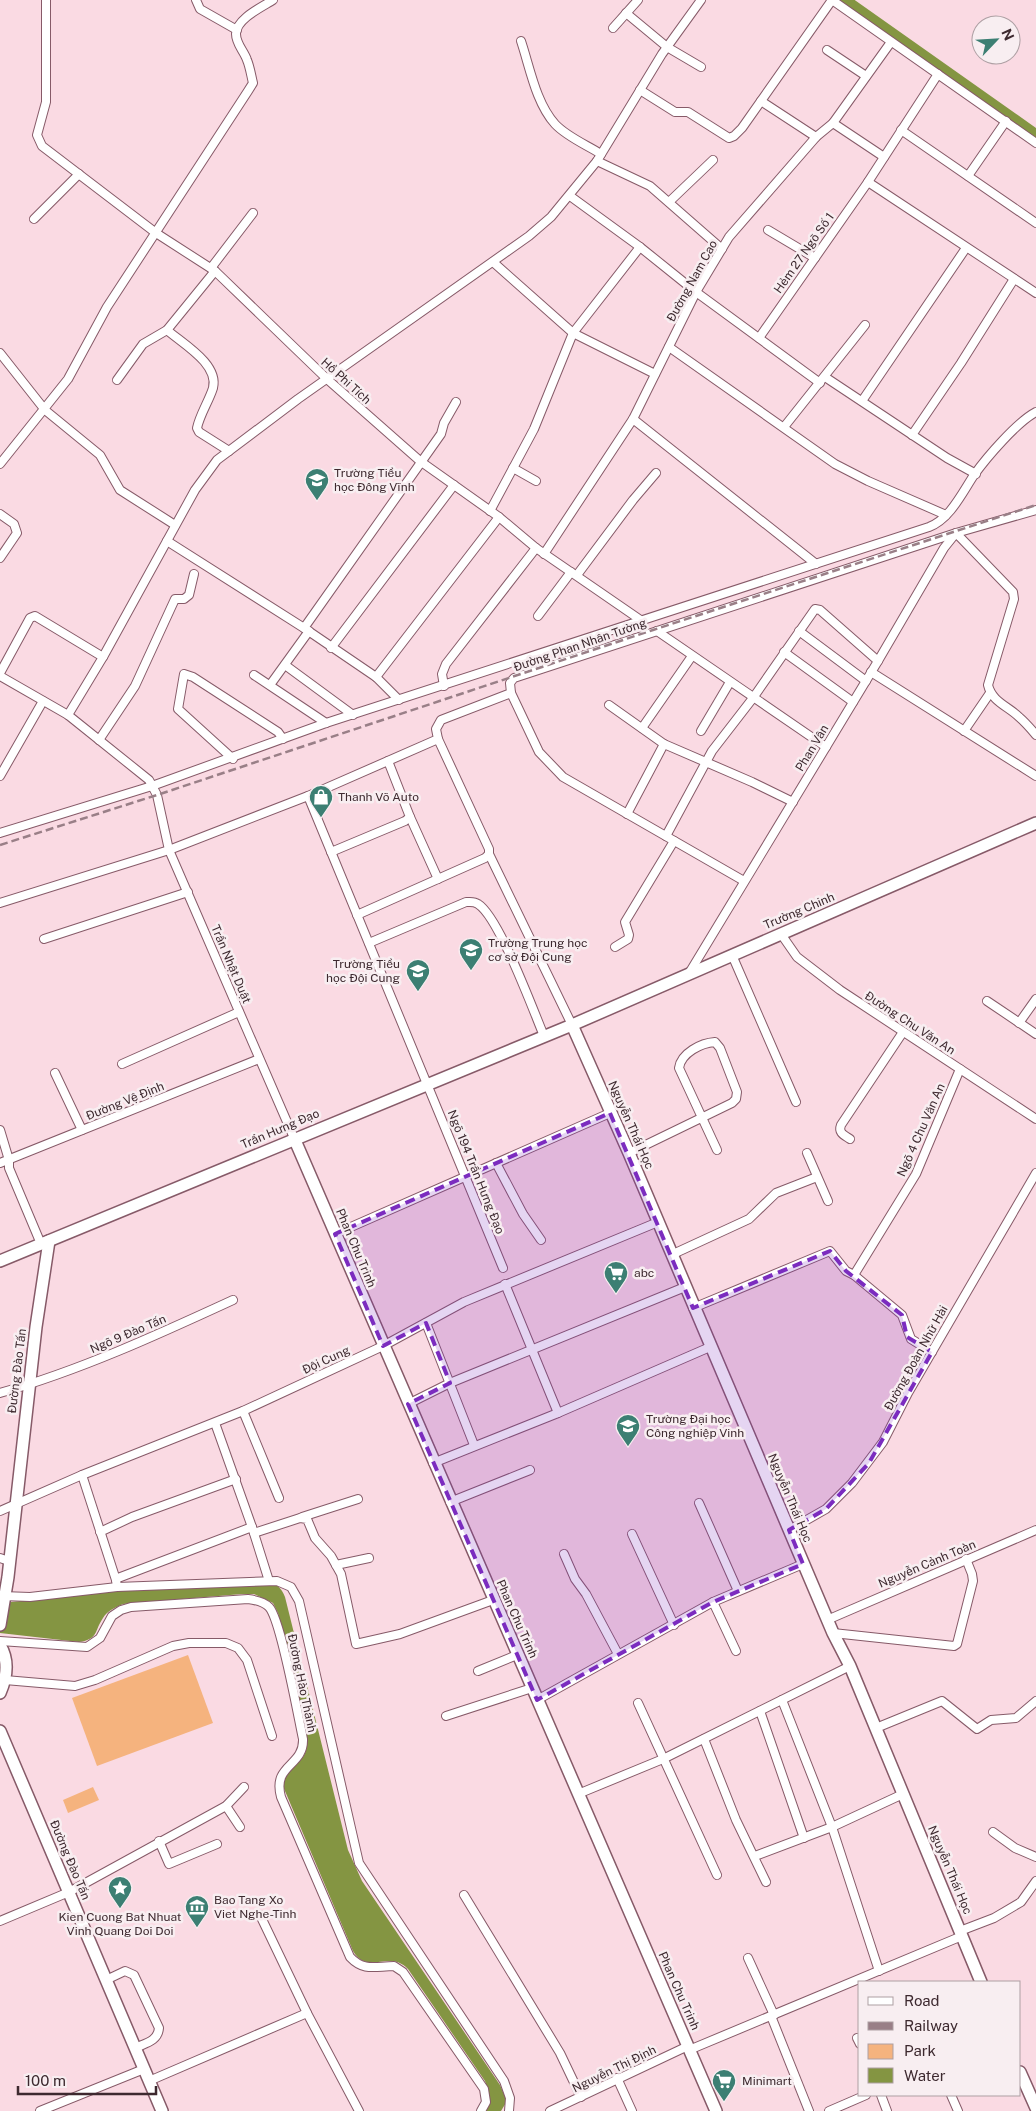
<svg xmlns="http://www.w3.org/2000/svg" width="1036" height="2111" font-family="'Public Sans',sans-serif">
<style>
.green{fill:#f5b37e}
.water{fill:#849542}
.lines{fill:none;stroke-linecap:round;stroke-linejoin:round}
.canal{stroke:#849542;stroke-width:10}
.street-casing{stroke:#865a68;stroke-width:10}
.secondary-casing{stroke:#865a68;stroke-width:14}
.street{stroke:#fff;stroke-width:8}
.secondary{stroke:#fff;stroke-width:11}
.rail{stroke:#997f87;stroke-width:2.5;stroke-dasharray:8 4;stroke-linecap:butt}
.marked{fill:#7b2cbf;fill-opacity:0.2;stroke:#7b2cbf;stroke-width:4;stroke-dasharray:10 6;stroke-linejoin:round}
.labels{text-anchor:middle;stroke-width:5;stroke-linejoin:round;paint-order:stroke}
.street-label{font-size:12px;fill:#3d292f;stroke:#f8eef1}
.poi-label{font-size:12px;fill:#3d292f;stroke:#f8eef1;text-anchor:start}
</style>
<rect width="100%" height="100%" fill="#fadae3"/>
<g class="green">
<polygon points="188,1655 213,1723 97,1766 72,1698"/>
<polygon points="93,1787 99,1800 68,1813 63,1800"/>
</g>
<path class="water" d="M 267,1582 C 277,1584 281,1587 285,1597 L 348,1850 L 362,1881 L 500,2085 L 507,2101 L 501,2111 L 486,2111 L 490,2097 L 485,2081 L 408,1969 C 389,1949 368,1976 353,1951 L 282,1784 C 284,1781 285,1776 287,1773 C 297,1761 306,1761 307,1743 L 278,1613 L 273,1603 L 254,1594 L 242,1594 L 123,1604 C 116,1607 107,1611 103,1618 C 94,1631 99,1639 79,1642 L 0,1633 L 0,1600 L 11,1602 L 117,1591 Z"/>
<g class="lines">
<polyline class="canal" points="846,0 1036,134"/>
<g class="street-casing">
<g id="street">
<polyline points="46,0 46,102 37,135 42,146 156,233 215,271 327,379 420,461 499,517 536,548 642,621"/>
<polyline points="196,0 200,9 237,30"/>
<polyline points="832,0 1036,143"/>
<polyline points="626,13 667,47 701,67"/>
<polyline points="613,28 638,0"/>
<path d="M 521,41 C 530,68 536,103 555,124 C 567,137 587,145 601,154"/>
<polyline points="827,50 866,76"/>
<polyline points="640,90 675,112 688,112 729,138 734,136 742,128 832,0"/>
<polyline points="761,101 816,137"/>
<polyline points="833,123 884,157"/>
<polyline points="901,130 1036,223"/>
<polyline points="597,161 650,186 722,249"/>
<polyline points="968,176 1006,121"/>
<polyline points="868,182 1036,293"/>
<polyline points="570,196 640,247 696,292 820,383"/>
<polyline points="669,202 713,160"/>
<polyline points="34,219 79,174"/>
<polyline points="768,230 815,258"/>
<polyline points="493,262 573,333 655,374"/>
<polyline points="211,268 253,213"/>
<path d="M 167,330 C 183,344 219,364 213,388 C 209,401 200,414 197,428 L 199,432 L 229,451"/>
<polyline points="759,338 868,182 938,74"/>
<polyline points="669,347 835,464 868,481 946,515"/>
<polyline points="0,353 45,410 100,455 120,490 175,525"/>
<polyline points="825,377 947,458 976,474"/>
<polyline points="117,380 143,344 167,330 215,271"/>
<polyline points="862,401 966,248"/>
<polyline points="633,419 816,564"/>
<polyline points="784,427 865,325"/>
<polyline points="912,435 961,363 1014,279"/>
<path d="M 0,464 L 68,379 L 107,307 L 248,91 L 253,83 C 251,75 250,67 247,60 C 244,51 236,44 236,34 C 236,19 262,7 273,0"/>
<polyline points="513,468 536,481"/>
<polyline points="490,511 534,429 573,333 640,247"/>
<polyline points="0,514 14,524 17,533 0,558"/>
<polyline points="167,541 304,628 376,677 499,517"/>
<polyline points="544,554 633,419 696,292 729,237 816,137 833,123 891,42"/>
<polyline points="577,575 633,500 656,473"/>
<polyline points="538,616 571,572"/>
<polyline points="304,628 441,434 444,423 456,402"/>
<polyline points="657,631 826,747"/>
<polyline points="799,631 866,681"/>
<polyline points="331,648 454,485"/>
<polyline points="784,652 853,702"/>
<polyline points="285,665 353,715"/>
<polyline points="871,672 1036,776"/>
<polyline points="0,673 30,618 35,616 103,657"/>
<polyline points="254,675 326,723"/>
<polyline points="0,676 68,715 149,780 157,795 169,850 294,1138"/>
<polyline points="376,677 399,700"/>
<polyline points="270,685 309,631"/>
<polyline points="444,686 442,674 446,664 536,548"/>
<polyline points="511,693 539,752 563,777 744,881"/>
<polyline points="609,705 664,744 752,782 793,802"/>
<polyline points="68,715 103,657 195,490 217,460 298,399 529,236 551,217 597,161 662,54 701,0"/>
<polyline points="642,728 692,656"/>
<polyline points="701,731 730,682"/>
<polyline points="964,731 990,693"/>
<polyline points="99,740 135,686 175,599 184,599 189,595 194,574"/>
<polyline points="233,759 178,709 184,674 193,677 278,732 283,739"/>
<polyline points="0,776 43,701"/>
<polyline points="308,796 503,1268"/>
<polyline points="627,814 664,744"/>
<polyline points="410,817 438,879"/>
<path d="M 0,833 L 152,786 L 326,723 L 929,527 C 950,519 962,493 974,475 C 987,457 1017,422 1036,412"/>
<polyline points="666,836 712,751 753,698 815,609 820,610 878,661"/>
<polyline points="331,852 405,821 410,817 388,761"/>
<polyline points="489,854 572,1025"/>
<polyline points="0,903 169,850 308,796 438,739 436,729 441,720 511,693 510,683 514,678 956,533 1036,510"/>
<polyline points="357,915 485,858 489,854 489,849 438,739"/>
<polyline points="781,934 797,957 840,990 1036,1119"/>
<polyline points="44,939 188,892"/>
<path d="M 369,943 L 466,902 C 470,902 474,901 478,904 C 499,917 533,1010 544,1036"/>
<polyline points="615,947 628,939 629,935 625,922 674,841"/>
<polyline points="732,955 796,1102"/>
<path d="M 688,975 L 878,661 L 944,548 L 956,533 L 1013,592 L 1014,599 L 988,685 C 992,702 1008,706 1019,717 C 1025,722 1031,729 1036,735"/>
<polyline points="987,1001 1036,1034"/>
<polyline points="1019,1023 1036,999"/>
<polyline points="122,1064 239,1012"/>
<polyline points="55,1073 82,1130"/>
<polyline points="0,1130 9,1160 9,1168 41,1244"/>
<path d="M 850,1139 C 844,1135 838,1133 841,1125 L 903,1032"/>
<path d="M 629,1153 L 732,1103 L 736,1099 L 737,1092 L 720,1048 L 715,1042 C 701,1043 681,1053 679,1068 L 717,1150"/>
<polyline points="807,1153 828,1201"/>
<polyline points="0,1163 259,1059"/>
<polyline points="496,1163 523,1214 541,1240"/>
<polyline points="335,1234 610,1113"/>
<polyline points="671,1255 749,1219 776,1193 817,1177"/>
<polyline points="854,1275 916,1174 960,1069"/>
<polyline points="505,1284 558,1413"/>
<polyline points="693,1308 830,1251 846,1271 854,1275 902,1315 911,1339 932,1352"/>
<polyline points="426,1323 474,1445"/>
<path d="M 0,1393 C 81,1370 157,1335 233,1300"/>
<polyline points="408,1404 450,1383 685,1287"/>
<polyline points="243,1411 279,1498"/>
<polyline points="215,1423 252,1527 269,1581"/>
<polyline points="433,1463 558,1413 710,1347"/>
<polyline points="82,1475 116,1580"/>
<polyline points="450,1502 530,1470"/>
<polyline points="699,1503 738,1591"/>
<polyline points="0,1511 82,1475 243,1411 383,1346 464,1302 658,1222"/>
<polyline points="302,1517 358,1499"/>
<polyline points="789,1530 826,1509 852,1483 883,1442 908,1393 1036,1173"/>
<polyline points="100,1532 132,1517 236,1479"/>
<polyline points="254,1533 300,1518 307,1519 315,1538 331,1556 341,1574 356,1644 400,1634 493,1600"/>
<polyline points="632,1534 674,1625"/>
<polyline points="564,1554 575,1579 586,1594 618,1654"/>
<polyline points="0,1558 9,1561"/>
<polyline points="336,1565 369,1558"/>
<polyline points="117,1587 116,1580 118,1578 252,1527"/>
<polyline points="2,1596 30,1597 117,1587 277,1581 291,1587 299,1601 359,1863 504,2081 510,2098 509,2111"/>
<polyline points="713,1602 736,1651"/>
<polyline points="827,1620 1036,1530"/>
<polyline points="833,1633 954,1646 957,1644 973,1581 972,1574 966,1559"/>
<path d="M 0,1641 L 87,1647 L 100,1638 L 112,1616 L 121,1610 L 131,1607 L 248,1599 C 256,1600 264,1602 269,1607 C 281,1620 298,1716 303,1739 C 304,1767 272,1764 281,1797 L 350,1957 C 364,1972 376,1966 394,1966 L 403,1972 L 484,2089 L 486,2102 L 481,2111"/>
<polyline points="478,1671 517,1655"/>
<polyline points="5,1680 75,1686 95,1680 173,1646 189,1643 226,1643 238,1648 247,1660 272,1736"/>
<polyline points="537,1700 713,1602 803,1564"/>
<polyline points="782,1700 832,1827 879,1971"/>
<polyline points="638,1703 717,1875"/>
<polyline points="760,1711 804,1838"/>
<polyline points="446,1716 532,1688"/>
<polyline points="876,1728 942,1701 977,1729 991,1720 1016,1718 1036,1701"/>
<polyline points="704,1739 736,1820 766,1882"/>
<polyline points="578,1794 663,1759 850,1666"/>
<polyline points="226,1806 240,1827"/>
<polyline points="993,1832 1015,1848 1036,1857"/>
<polyline points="159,1841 169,1864 217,1844"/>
<polyline points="755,1856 832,1827 903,1794"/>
<polyline points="464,1895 560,2053 581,2097"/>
<polyline points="260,1915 307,2013 359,2111"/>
<polyline points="0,1921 69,1892 226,1806 244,1787"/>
<polyline points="960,1931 994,1918 1021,1902 1036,1881"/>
<polyline points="748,1958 774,2015"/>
<path d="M 106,1980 L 125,1971 L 134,1975 L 159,2028 C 158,2041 146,2043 135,2048"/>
<polyline points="771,2016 809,2111"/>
<polyline points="857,2038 860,2044"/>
<polyline points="689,2050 962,1936"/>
<polyline points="617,2078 632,2111"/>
<polyline points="149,2081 307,2013"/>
<polyline points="881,2095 887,2111"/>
<polyline points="951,2095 958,2111"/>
<polyline points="40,2111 144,2069"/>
<polyline points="550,2111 688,2046"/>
<polyline points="829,2111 866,2095"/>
</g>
</g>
<g class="secondary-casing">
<g id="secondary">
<polyline points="572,1025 629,1153 833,1633 850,1666 981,1982"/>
<polyline points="294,1138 716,2111"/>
<polyline points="0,1261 572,1025 1036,823"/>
<polyline points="0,1625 8,1577 36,1327 49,1241"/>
<path d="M 0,1645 C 9,1660 7,1677 0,1693"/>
<polyline points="0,1731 162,2111"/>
<polyline points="1020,2072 1036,2108"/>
</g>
</g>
<use href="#street" class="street"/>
<use href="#secondary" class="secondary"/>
<polyline class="rail" points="0,845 157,795 653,630 1036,505"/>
</g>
<path class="marked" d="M 610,1113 L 693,1308 L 830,1251 L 846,1271 L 902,1315 L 907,1337 L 932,1352 L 869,1463 L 826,1509 L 789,1530 L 803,1564 L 713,1602 L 537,1700 L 408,1404 L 450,1383 L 426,1323 L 383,1346 L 335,1234 Z"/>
<defs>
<g id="school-pin" transform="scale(1.25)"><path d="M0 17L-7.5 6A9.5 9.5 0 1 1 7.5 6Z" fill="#3c7f73" stroke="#f8eef1"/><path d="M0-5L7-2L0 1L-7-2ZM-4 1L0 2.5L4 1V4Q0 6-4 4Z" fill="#fff"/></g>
<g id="shop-pin" transform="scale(1.25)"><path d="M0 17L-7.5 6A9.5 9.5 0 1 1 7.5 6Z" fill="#3c7f73" stroke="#f8eef1"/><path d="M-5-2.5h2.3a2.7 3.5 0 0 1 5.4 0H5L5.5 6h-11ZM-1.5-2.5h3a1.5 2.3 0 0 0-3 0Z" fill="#fff"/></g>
<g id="supermarket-pin" transform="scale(1.25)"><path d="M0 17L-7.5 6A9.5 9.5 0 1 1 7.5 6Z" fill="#3c7f73" stroke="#f8eef1"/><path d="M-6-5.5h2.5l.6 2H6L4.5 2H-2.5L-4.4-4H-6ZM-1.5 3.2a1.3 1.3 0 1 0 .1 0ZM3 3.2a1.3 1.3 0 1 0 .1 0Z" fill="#fff"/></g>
<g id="university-pin" transform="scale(1.25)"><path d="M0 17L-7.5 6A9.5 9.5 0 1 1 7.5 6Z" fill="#3c7f73" stroke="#f8eef1"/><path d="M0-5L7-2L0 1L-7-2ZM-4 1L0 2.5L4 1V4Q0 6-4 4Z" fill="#fff"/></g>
<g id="sight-pin" transform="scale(1.25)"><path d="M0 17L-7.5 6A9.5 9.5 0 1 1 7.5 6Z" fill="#3c7f73" stroke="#f8eef1"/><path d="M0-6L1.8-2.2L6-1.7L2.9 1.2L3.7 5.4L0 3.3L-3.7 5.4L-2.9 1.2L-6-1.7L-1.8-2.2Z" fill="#fff"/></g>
<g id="museum-pin" transform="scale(1.25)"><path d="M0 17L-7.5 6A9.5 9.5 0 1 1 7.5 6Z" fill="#3c7f73" stroke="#f8eef1"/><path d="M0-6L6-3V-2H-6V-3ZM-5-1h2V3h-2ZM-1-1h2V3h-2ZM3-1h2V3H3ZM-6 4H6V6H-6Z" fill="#fff"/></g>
</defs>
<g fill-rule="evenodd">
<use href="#school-pin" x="317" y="480"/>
<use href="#shop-pin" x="321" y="797"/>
<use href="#school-pin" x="471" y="950"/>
<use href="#school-pin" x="418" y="971"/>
<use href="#supermarket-pin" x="616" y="1273"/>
<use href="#university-pin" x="628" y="1426"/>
<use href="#sight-pin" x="120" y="1888"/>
<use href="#museum-pin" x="197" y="1907"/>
<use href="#supermarket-pin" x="724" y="2081"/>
</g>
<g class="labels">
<g class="street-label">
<text transform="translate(804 253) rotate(-55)" y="4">Hẻm 27 Ngõ Số 1</text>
<text transform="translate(692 281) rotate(-61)" y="4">Đường Nam Cao</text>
<text transform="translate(346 381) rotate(42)" y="4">Hồ Phi Tích</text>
<text transform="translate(580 645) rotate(-19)" y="4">Đường Phan Nhân Tường</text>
<text transform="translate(812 748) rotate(-59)" y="4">Phan Vân</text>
<text transform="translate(799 911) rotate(-23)" y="4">Trường Chinh</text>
<text transform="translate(231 964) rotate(67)" y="4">Trần Nhật Duật</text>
<text transform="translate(910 1023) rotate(33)" y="4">Đường Chu Văn An</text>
<text transform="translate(125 1101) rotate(-22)" y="4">Đường Vệ Định</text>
<text transform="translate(631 1125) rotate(66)" y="4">Nguyễn Thái Học</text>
<text transform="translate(280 1129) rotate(-23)" y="4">Trần Hưng Đạo</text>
<text transform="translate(921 1130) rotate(-66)" y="4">Ngõ 4 Chu Văn An</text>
<text transform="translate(476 1172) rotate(68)" y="4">Ngõ 194 Trần Hưng Đạo</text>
<text transform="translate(356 1248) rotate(67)" y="4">Phan Chu Trinh</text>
<text transform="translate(128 1334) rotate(-23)" y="4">Ngõ 9 Đào Tấn</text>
<text transform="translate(916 1358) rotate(-61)" y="4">Đường Đoàn Nhữ Hài</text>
<text transform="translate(326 1360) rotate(-25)" y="4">Đội Cung</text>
<text transform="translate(17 1371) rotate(-83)" y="4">Đường Đào Tấn</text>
<text transform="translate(790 1498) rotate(67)" y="4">Nguyễn Thái Học</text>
<text transform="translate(927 1564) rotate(-23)" y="4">Nguyễn Cảnh Toàn</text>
<text transform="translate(517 1619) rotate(66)" y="4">Phan Chu Trinh</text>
<text transform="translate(302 1683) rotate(78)" y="4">Đường Hào Thành</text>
<text transform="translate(70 1860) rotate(67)" y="4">Đường Đào Tấn</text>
<text transform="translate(950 1870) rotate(67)" y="4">Nguyễn Thái Học</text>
<text transform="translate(679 1991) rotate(66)" y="4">Phan Chu Trinh</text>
<text transform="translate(614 2069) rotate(-26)" y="4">Nguyễn Thị Định</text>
</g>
<g class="poi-label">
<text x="334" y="477">Trường Tiểu<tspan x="334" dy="14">học Đông Vĩnh</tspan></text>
<text x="338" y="801">Thanh Võ Auto</text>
<text x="488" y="947">Trường Trung học<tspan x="488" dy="14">cơ sở Đội Cung</tspan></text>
<text x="400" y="968" text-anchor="end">Trường Tiểu<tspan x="400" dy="14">học Đội Cung</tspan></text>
<text x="634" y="1277">abc</text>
<text x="646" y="1423">Trường Đại học<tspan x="646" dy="14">Công nghiệp Vinh</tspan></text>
<text x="214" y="1904">Bao Tang Xo<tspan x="214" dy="14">Viet Nghe-Tinh</tspan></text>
<text x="120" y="1921" text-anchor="middle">Kien Cuong Bat Nhuat<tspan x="120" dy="14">Vinh Quang Doi Doi</tspan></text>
<text x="742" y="2085">Minimart</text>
</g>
</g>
<rect x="858" y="1981" width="162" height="115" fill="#f8eef1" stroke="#ad9fa3"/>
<rect x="868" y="1997" width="25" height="8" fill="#ffffff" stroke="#ad9fa3"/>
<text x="904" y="2006" font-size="15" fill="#3d292f">Road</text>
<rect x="868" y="2022" width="25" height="8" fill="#997f87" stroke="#ad9fa3"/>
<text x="904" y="2031" font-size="15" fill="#3d292f">Railway</text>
<rect x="868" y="2044" width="25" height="15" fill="#f5b37e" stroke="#ad9fa3"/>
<text x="904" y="2056" font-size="15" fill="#3d292f">Park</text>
<rect x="868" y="2068" width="25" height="15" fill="#849542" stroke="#ad9fa3"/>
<text x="904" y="2081" font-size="15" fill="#3d292f">Water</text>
<g transform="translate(996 40) rotate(65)"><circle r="24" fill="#f8eef1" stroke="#ad9fa3"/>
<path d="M0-4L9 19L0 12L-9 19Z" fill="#3c7f73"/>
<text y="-8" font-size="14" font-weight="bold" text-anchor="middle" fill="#3d292f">N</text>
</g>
<path d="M18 2086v8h138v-8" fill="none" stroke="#3d292f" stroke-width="2.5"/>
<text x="25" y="2086" font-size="15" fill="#3d292f" stroke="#f8eef1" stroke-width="4" paint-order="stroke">100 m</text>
</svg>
